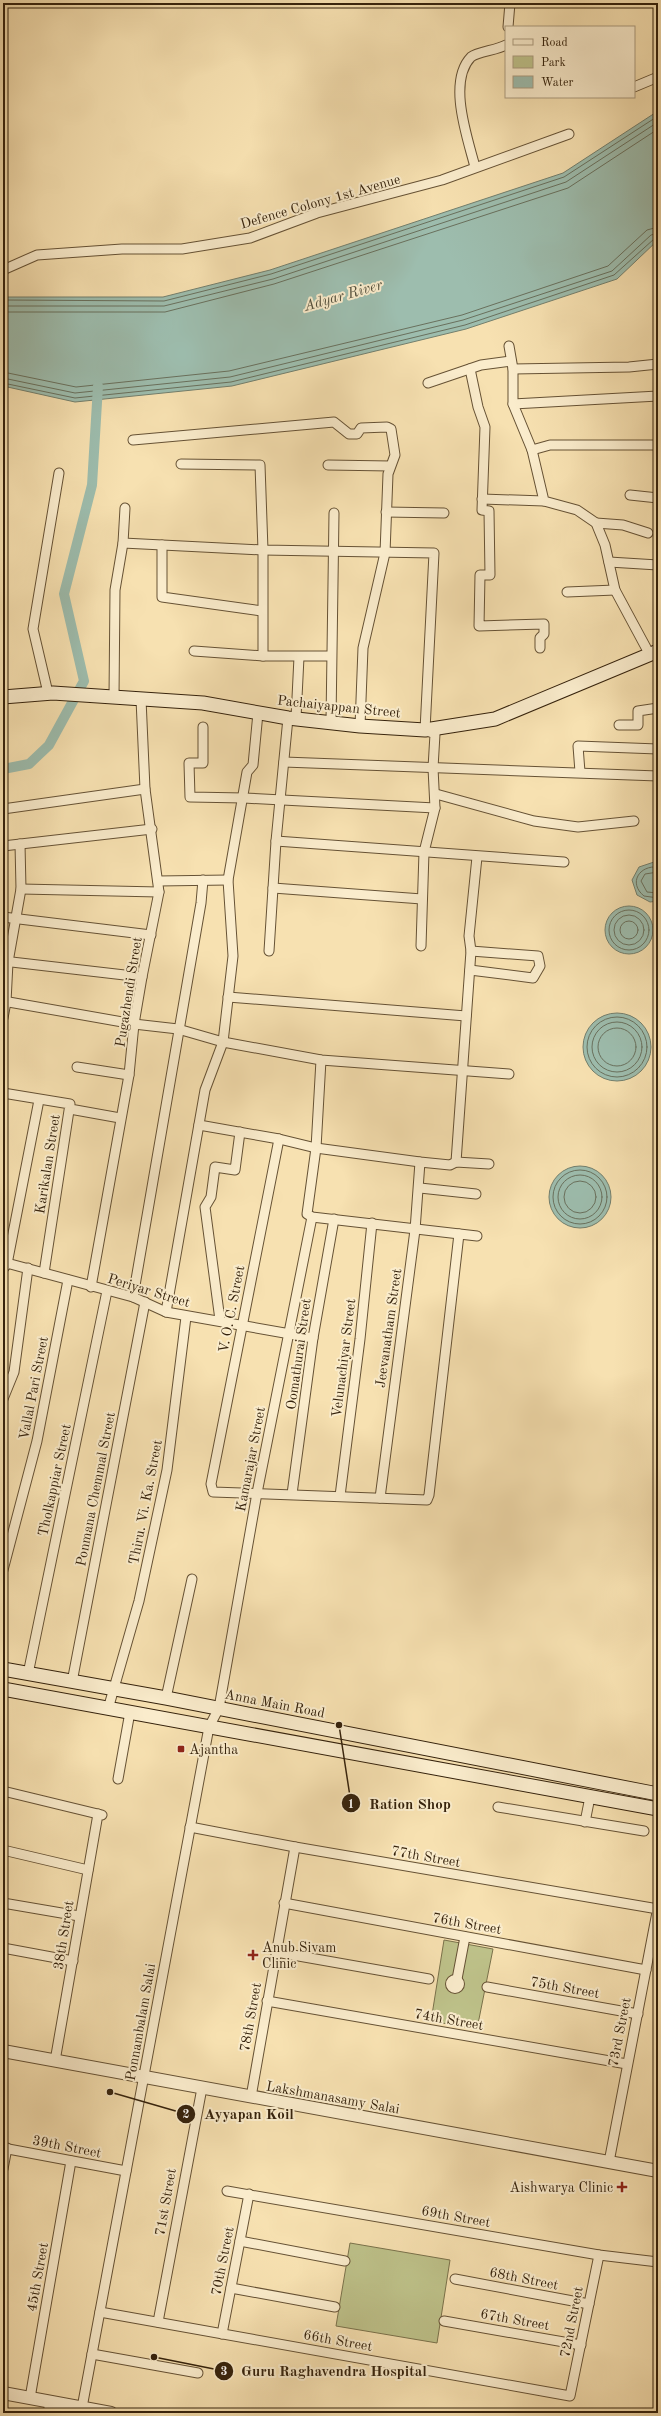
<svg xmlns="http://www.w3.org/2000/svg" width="661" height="2416" font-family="'Old Standard TT',serif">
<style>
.green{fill:#bec28a;stroke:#7a724b}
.water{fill:#9dbdae;stroke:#737f6d}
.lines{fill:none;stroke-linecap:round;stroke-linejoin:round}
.shore{stroke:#69705d;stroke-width:1}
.canal{stroke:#9dbdae;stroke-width:10}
.minor-casing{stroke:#665235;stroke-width:11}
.tertiary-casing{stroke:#665235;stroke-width:14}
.secondary-casing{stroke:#35220c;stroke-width:15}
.minor{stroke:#faeccc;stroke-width:9}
.tertiary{stroke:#faeccc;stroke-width:12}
.secondary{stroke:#faeccc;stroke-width:13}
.poi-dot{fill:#8f2418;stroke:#faeccc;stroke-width:1.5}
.labels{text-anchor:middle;stroke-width:4;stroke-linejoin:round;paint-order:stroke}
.street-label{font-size:14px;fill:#35220c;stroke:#faeccc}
.poi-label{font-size:14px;fill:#35220c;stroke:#faeccc;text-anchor:start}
.water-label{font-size:15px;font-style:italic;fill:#54503d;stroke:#faeccc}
.leader{fill:none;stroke:#35220c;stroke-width:1.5}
.callout-dot{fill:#35220c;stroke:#faeccc;stroke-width:1.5}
.mark-label{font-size:12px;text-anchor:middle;font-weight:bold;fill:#fff}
.callout-label{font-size:15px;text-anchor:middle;font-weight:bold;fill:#35220c;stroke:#faeccc;stroke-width:4;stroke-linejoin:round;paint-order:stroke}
</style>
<rect width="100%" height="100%" fill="#f7e1b1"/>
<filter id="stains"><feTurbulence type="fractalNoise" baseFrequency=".005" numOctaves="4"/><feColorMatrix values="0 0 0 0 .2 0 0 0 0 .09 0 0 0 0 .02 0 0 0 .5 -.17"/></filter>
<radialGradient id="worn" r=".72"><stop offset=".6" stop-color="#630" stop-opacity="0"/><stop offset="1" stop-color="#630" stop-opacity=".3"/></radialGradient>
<g class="green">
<polygon points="444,1940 493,1949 477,2029 431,2021"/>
<polygon points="350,2243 450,2260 437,2343 336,2326"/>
</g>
<g class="water">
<polygon points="658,111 658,240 617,279 466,329 232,386 75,402 3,386 3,297 163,297 270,270 563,173"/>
<polygon points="654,862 658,863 658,901 650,902 637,895 632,880 639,867"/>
<circle cx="629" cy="930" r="24"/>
<circle cx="617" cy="1047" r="34"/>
<circle cx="580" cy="1197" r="31"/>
</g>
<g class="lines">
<g class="shore">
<polyline points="3,300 164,301 271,274 564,177 658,116"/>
<polyline points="3,306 164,306 273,279 566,182 658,122"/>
<polyline points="3,312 165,312 274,284 568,188 658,129"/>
<polyline points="3,372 76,387 229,371 462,315 608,266 647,230 658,227"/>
<polyline points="3,378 75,393 230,377 463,320 612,271 651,235 658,233"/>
<polyline points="3,383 75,398 231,382 465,325 614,275 654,239 658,238"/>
<path d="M 658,867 C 639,865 628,883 644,896 L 658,898"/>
<polyline points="658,872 645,874 641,881 647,892 658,893"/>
<circle cx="629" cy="930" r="20"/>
<circle cx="629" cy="930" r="15"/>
<circle cx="629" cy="930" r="9"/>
<circle cx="617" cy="1047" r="30"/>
<circle cx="617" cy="1047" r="25"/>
<circle cx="617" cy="1047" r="19"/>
<circle cx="580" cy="1197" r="27"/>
<circle cx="580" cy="1197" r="22"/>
<circle cx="580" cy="1197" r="16"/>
</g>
<polyline class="canal" points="3,769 29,764 49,745 84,681 64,594 92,485 98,386"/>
<g class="minor-casing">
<g id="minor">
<polyline points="508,27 510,3"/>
<polyline points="634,87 658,77"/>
<path d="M 475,167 C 468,139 447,82 471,57 C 477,52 497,50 506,45"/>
<polyline points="3,270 37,255 122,249 182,249 250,238 317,213 442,180 569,134"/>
<polyline points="509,346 513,369 513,404 532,450 544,501 577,510 596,523 605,545 615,590 650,655"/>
<polyline points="470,369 478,407 485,427 482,510 489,511 490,575 480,575 479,626 544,624 544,634 540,638 540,648"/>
<polyline points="513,369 629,367 658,364"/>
<polyline points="428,383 481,365 511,361"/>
<polyline points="513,404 658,396"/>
<polyline points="133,440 334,422 349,434 357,434 361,428 387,427 391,429 395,455 388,474 385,553 363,648 360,726"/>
<polyline points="532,450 550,445 658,445"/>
<polyline points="181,464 260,465 263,550 263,656"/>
<polyline points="328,465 390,466"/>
<polyline points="630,495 658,498"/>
<polyline points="482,499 544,501"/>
<polyline points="386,512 444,513"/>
<polyline points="596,523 623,525 648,533"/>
<polyline points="123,543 263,550 434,553 425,730 435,734 433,768 435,808 424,852 421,946"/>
<polyline points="162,545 162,597 262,611"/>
<polyline points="609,562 658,565"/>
<polyline points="567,592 615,590"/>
<polyline points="194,651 263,656 331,656"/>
<polyline points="48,693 33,629 59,473"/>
<polyline points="114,697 115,590 123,543 125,508"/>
<polyline points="296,718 299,657"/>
<polyline points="331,721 334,513"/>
<polyline points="619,725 638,725 638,711 658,708"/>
<polyline points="203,727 203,763 189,763 190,797 244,798 435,808"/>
<polyline points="284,762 658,776"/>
<polyline points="580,772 578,746 658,749"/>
<polyline points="436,794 534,821 578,827 634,821"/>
<polyline points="3,809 145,789"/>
<polyline points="276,841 564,862"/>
<polyline points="3,846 152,829"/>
<polyline points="158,881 228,880"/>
<polyline points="273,888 422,899"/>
<polyline points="21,889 159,892"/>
<polyline points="3,917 151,935"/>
<polyline points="269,951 276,841 288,718"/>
<polyline points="3,961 142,977"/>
<polyline points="470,970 533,978 540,966 538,956 471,951"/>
<polyline points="228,997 466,1016"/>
<polyline points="3,1001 134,1024 178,1029 223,1042 321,1060 509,1074"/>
<polyline points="3,1018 6,1002 8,962 21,889 20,844"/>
<polyline points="321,1060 316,1148 307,1214 312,1217 477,1236"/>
<polyline points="77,1067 129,1075"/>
<polyline points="3,1093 70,1104 44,1273"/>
<polyline points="70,1109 120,1118"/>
<polyline points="199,1125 279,1139 316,1148 420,1162 450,1165 456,1162 489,1164"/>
<polyline points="279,1139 211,1484 213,1492 427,1500 429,1495 459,1234"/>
<polyline points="456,1162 471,951 469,936 477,857"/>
<polyline points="420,1188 476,1194"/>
<polyline points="3,1262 133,1297 166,1312 313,1338"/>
<polyline points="3,1269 7,1264 39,1100"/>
<polyline points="91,1287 129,1075 134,1024 142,977 159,892 145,789 141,699"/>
<polyline points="133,1297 201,903 203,880"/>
<polyline points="166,1312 205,1090 223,1042 233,956 228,880 247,772 253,765 258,713"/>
<polyline points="220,1320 205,1207 211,1197 215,1167 235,1170 240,1132"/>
<polyline points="3,1399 14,1372 28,1268"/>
<polyline points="292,1494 313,1338 334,1219"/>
<polyline points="340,1496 360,1339 372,1223"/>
<polyline points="380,1498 415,1230 420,1162"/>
<polyline points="3,1570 37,1441 68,1280"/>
<polyline points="28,1674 107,1291"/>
<polyline points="72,1682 145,1302"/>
<polyline points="166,1698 192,1579"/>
<polyline points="108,1709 139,1601 167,1470 186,1317"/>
<polyline points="118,1779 130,1712"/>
<polyline points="3,1791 102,1815"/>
<polyline points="498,1807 644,1831"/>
<polyline points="585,1822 590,1797"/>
<polyline points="190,1827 295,1847 658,1909"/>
<polyline points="3,1850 88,1870"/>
<polyline points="3,1903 79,1916"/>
<polyline points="284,1903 646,1970"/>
<polyline points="3,1948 73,1961"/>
<polyline points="276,1952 429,1979"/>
<polyline points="457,1979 465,1937"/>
<circle cx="455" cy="1984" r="4.5"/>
<polyline points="487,1987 638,2014"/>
<polyline points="267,2001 627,2064"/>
<polyline points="55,2061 98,1814"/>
<polyline points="251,2097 295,1847"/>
<polyline points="3,2148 126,2171"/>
<polyline points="609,2162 658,1907"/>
<polyline points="3,2169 7,2148"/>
<polyline points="227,2191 599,2255 658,2262"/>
<polyline points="240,2241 345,2261"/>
<polyline points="455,2279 589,2304"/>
<polyline points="231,2288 335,2307"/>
<polyline points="100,2312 570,2396 599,2255"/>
<polyline points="444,2321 581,2345"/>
<polyline points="158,2322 202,2088"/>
<polyline points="222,2334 249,2194"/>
<polyline points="92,2354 198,2373"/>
<polyline points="30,2398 71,2161"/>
<polyline points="48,2413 50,2403"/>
<polyline points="81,2413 209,1727 219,1708 257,1493 312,1217"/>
</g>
</g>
<g class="tertiary-casing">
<g id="tertiary">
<polyline points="3,2051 658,2171"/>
<polyline points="3,2393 111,2413"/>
</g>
</g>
<g class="secondary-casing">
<g id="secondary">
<polyline points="3,697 53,693 203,703 288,718 360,726 425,730 495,719 658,651"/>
<polyline points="3,1669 166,1698 658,1794"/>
<polyline points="3,1689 658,1809"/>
</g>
</g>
<use href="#minor" class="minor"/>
<use href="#tertiary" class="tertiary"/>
<use href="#secondary" class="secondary"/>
</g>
<g class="poi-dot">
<rect x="177" y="1745" width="8" height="8" rx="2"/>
<path d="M251 1949h4v4h4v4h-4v4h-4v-4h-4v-4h4z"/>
<path d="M620 2181h4v4h4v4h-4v4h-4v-4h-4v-4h4z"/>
</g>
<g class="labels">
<g class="street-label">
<text transform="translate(320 201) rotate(-16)" y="5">Defence Colony 1st Avenue</text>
<text transform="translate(339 706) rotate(6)" y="5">Pachaiyappan Street</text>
<text transform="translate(128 992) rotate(-81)" y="5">Pugazhendi Street</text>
<text transform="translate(47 1164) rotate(-81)" y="5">Karikalan Street</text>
<text transform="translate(149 1290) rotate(17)" y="5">Periyar Street</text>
<text transform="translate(231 1309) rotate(-79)" y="5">V. O. C. Street</text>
<text transform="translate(388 1328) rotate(-82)" y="5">Jeevanatham Street</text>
<text transform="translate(298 1354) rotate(-82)" y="5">Oomathurai Street</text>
<text transform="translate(343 1358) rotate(-83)" y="5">Velunachiyar Street</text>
<text transform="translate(33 1388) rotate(-79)" y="5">Vallal Pari Street</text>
<text transform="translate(250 1459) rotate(-79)" y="5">Kamarajar Street</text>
<text transform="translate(54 1480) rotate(-78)" y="5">Tholkappiar Street</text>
<text transform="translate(95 1489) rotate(-79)" y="5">Ponmana Chemmal Street</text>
<text transform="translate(145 1502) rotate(-79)" y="5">Thiru. Vi. Ka. Street</text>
<text transform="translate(275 1703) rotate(11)" y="5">Anna Main Road</text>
<text transform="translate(426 1856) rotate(10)" y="5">77th Street</text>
<text transform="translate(467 1923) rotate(10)" y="5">76th Street</text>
<text transform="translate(63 1935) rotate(-81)" y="5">38th Street</text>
<text transform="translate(565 1987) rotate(10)" y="5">75th Street</text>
<text transform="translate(250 2017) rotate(-80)" y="5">78th Street</text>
<text transform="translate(449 2019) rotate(10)" y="5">74th Street</text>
<text transform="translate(140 2022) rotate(-80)" y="5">Ponnambalam Salai</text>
<text transform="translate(619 2032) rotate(-79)" y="5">73rd Street</text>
<text transform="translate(333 2097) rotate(10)" y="5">Lakshmanasamy Salai</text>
<text transform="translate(67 2146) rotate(11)" y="5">39th Street</text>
<text transform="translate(165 2202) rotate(-80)" y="5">71st Street</text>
<text transform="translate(456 2216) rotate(10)" y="5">69th Street</text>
<text transform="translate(222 2261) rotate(-79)" y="5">70th Street</text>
<text transform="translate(37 2277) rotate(-80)" y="5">45th Street</text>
<text transform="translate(524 2278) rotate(11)" y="5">68th Street</text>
<text transform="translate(515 2319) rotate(10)" y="5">67th Street</text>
<text transform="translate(571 2322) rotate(-79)" y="5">72nd Street</text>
<text transform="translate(338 2340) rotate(10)" y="5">66th Street</text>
</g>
<g class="poi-label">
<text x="189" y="1754">Ajantha</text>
<text x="262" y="1952">Anub Sivam<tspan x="262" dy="16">Clinic</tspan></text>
<text x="613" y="2192" text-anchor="end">Aishwarya Clinic</text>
</g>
<g class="water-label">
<text transform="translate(343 295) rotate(-16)" y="5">Adyar River</text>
</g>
</g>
<path class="leader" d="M339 1725L351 1803M110 2092L186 2114M154 2357L224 2371"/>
<g class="callout-dot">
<circle cx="339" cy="1725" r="4"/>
<circle cx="110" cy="2092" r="4"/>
<circle cx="154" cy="2357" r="4"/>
<circle cx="351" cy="1803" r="10"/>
<circle cx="186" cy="2114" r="10"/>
<circle cx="224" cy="2371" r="10"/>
</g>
<g class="mark-label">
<text x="351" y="1808">1</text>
<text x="186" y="2118">2</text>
<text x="224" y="2375">3</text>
</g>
<g class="callout-label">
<text x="410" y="1809">Ration Shop</text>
<text x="249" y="2119">Ayyapan Koil</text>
<text x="334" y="2376">Guru Raghavendra Hospital</text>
</g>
<rect width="661" height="2416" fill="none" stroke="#f7e1b1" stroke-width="16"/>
<rect x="4" y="4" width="653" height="2408" fill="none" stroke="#35220c" stroke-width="2"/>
<rect x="8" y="8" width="645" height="2400" fill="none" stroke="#35220c"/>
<rect x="505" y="26" width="130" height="72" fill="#faeccc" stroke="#ab9b7f"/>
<rect x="513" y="39" width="20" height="6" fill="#faeccc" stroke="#ab9b7f"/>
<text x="541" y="46" font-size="12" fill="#35220c">Road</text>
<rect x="513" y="56" width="20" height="12" fill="#bec28a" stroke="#ab9b7f"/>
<text x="541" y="66" font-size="12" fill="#35220c">Park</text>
<rect x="513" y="76" width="20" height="12" fill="#9dbdae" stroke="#ab9b7f"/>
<text x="541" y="86" font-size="12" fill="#35220c">Water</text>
<rect width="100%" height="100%" filter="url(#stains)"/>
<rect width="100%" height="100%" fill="url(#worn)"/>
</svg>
